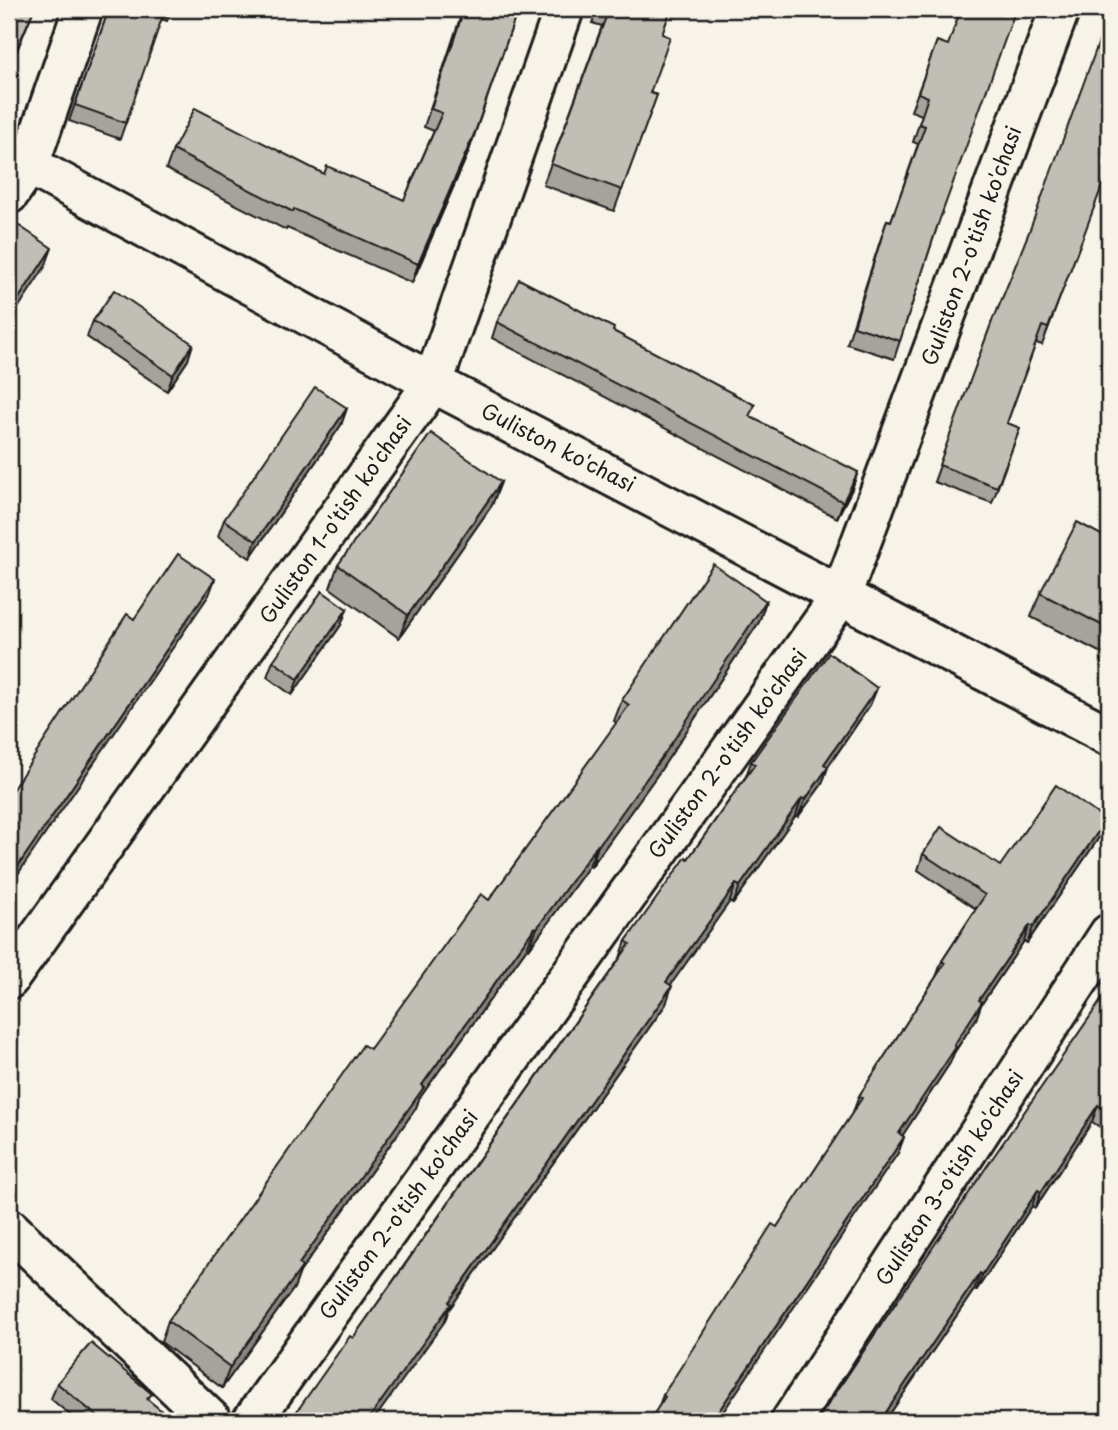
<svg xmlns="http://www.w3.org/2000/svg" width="1118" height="1430" font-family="'Playpen Sans',sans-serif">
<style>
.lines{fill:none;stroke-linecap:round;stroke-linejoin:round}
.street-casing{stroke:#1c1c1c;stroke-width:44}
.secondary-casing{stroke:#1c1c1c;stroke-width:44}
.street{stroke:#f7f3e8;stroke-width:38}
.secondary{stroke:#f7f3e8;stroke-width:38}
.wall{fill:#a5a39c;stroke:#1c1c1c;stroke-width:2}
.shaded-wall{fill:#86857f;stroke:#1c1c1c;stroke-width:2}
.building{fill:#c0beb5;stroke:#1c1c1c;stroke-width:2}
.labels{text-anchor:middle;stroke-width:6;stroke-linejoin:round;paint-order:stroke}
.street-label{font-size:21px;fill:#1c1c1c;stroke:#f7f3e8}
</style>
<rect width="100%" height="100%" fill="#f7f3e8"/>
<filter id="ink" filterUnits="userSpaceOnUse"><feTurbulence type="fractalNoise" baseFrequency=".0143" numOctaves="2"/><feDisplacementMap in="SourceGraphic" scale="14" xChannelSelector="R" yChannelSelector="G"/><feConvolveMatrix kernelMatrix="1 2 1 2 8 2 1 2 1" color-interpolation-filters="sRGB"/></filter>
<g filter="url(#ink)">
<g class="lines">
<g class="street-casing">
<g id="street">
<polyline points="9,194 29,165 83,9"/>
<polyline points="9,979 433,383 564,9"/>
<polyline points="9,1228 212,1421"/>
<polyline points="252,1421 841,596 1060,9"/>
<polyline points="791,1421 1109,934"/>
</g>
</g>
<g class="secondary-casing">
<polyline id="secondary" points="9,157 29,165 433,383 1109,736"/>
</g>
<use href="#street" class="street"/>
<use href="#secondary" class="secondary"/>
</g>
<g class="wall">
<polygon points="109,9 172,9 167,21 161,19 120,139 69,121"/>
<polygon points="463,9 518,9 469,151 412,283 287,228 286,230 166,169 173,150 324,174 404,200 434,131 424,127"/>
<polygon points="597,9 671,9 662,34 650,93 657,95 614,211 543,185 602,26 592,23"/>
<polygon points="937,41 937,227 894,359 847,344 881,238 887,220 891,221 918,144 913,142 922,115 911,111"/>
<polygon points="1109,167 1042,345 1036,343 1007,423 1020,428 992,503 934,482 994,316 995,316"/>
<polygon points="93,321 188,360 167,391 87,337"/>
<polygon points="497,322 613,331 750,417 852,489 837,518 492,338"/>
<polygon points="347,408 341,425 250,558 218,536 224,520"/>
<polygon points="501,482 492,505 399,638 330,588 338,565"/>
<polygon points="1109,539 1109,657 1031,617 1040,593"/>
<polygon points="766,601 759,622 660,771 591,867 589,866 529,949 527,948 419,1099 416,1108 300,1272 294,1288 222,1388 161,1342 168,1321 370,1049 489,900 617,723 614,721 622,700"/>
<polygon points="347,609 341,625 292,695 267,677 273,661"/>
<polygon points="877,688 870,705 828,767 822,784 798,817 796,815 733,904 730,901 670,985 666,1004 448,1311 445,1321 353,1338 620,958 626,941 688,859 746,776 751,762"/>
<polygon points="1100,836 1027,943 1024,941 981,1005 976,1019 954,1053 950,1063 902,1136 904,1137 898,1153 658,1408 663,1395 777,1227 853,1112 859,1096 936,977 942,961 976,909 918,870 923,854 1000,866"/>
<polygon points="1109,989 1109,1133 1092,1122 1035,1208 1032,1206 976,1291 974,1290 885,1421"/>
<polygon points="57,1383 149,1401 174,1421 77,1421 51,1399"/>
</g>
<g class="shaded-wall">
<polygon points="34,9 9,70 9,68"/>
<polygon points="475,132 469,151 412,283 418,264"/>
<polygon points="52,248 45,267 9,322 9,313"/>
<polygon points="193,344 188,360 167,391 173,375"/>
<polygon points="347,408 341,425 250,558 256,541"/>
<polygon points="858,472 852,489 837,518 843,502"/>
<polygon points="501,482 492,505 399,638 408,615"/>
<polygon points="16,518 9,537 9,528"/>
<polygon points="215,579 209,595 9,887 9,879"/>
<polygon points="766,601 759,622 660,771 591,867 598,846"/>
<polygon points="347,609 341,625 292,695 298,679"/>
<polygon points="877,688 870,705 818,781 824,764"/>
<polygon points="828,767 822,784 798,817 805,800"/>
<polygon points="802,798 796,815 733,904 740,886"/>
<polygon points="1106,820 1100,836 1027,943 1033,927"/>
<polygon points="597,845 589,866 529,949 537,928"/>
<polygon points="736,884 730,901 660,1000 666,982"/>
<polygon points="1030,925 1024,941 981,1005 976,1019 954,1053 950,1063 893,1150 899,1133 954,1045 979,1000"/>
<polygon points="535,927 527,948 419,1099 416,1108 300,1272 294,1288 222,1388 230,1367 299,1264 422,1085"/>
<polygon points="672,986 666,1004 448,1311 445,1321 373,1421 367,1421 449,1302"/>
<polygon points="1098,1105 1092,1122 1035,1208 1041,1192"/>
<polygon points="904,1137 898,1153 717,1421 712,1421"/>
<polygon points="1038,1190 1032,1206 976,1291 982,1275"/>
<polygon points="980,1273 974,1290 885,1421 880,1421"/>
</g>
<g class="building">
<polygon points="9,9 34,9 9,67"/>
<polygon points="109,9 165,9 126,123 75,105"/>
<polygon points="464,9 518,9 475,132 418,264 294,209 293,212 173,150 195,108 324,174 327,166 404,200 442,113 431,109"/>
<polygon points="609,9 671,9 662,34 670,37 650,93 657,95 622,190 551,164"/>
<polygon points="961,9 1016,9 937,227 900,341 854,326 887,220 891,221 925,126 919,124 928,97 918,93 937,41 948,45"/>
<polygon points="1109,14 1109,167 1083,237 1048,328 1042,326 1007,423 1020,428 997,487 939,465 994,316 995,316 1029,232"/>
<polygon points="9,219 52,248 9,313"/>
<polygon points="519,279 614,328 613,331 755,405 749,416 858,472 843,502 497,322"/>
<polygon points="114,290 193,344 173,375 93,321"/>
<polygon points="315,387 347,408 256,541 224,520"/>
<polygon points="431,433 501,482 408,615 338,565"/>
<polygon points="9,513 16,518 9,528"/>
<polygon points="1077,522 1109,539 1109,629 1040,593"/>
<polygon points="178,554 215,579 9,879 9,795 127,614 134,619"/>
<polygon points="713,564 766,601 667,750 598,846 597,845 537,928 535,927 422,1085 424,1087 299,1264 302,1267 230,1367 168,1321 363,1045 370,1049 481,894 489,900 629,705 622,700"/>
<polygon points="322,591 347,609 298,679 273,661"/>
<polygon points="829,653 877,688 824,764 828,767 805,800 802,798 740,886 736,884 666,982 672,986 449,1302 451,1304 367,1421 290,1421 350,1336 353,1338 407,1262 630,944 626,941 686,857 688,859 755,764 751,762"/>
<polygon points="1056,785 1106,820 1033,927 1030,925 979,1000 982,1002 954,1045 956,1047 899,1133 904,1137 712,1421 649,1421 665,1397 663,1395 772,1224 777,1227 862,1098 859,1096 945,963 942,961 985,895 923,854 941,827 1000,866"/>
<polygon points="1109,989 1109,1113 1098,1105 1041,1192 1038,1190 982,1275 980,1273 880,1421 817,1421 987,1166"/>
<polygon points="91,1343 152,1394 147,1399 174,1421 103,1421 57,1383"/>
</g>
</g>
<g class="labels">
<g class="street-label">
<text transform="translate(972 246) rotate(-70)" y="7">Guliston 2-o'tish ko'chasi</text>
<text transform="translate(558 448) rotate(27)" y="7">Guliston ko'chasi</text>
<text transform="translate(336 520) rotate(-55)" y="7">Guliston 1-o'tish ko'chasi</text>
<text transform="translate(728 754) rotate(-54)" y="7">Guliston 2-o'tish ko'chasi</text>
<text transform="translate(950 1178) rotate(-57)" y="7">Guliston 3-o'tish ko'chasi</text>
<text transform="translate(399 1215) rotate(-54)" y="7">Guliston 2-o'tish ko'chasi</text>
</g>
</g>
<rect width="1118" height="1430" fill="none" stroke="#f7f3e8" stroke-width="35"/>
<rect x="18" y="18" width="1083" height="1395" fill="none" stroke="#1c1c1c" stroke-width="2.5" filter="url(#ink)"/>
</svg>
